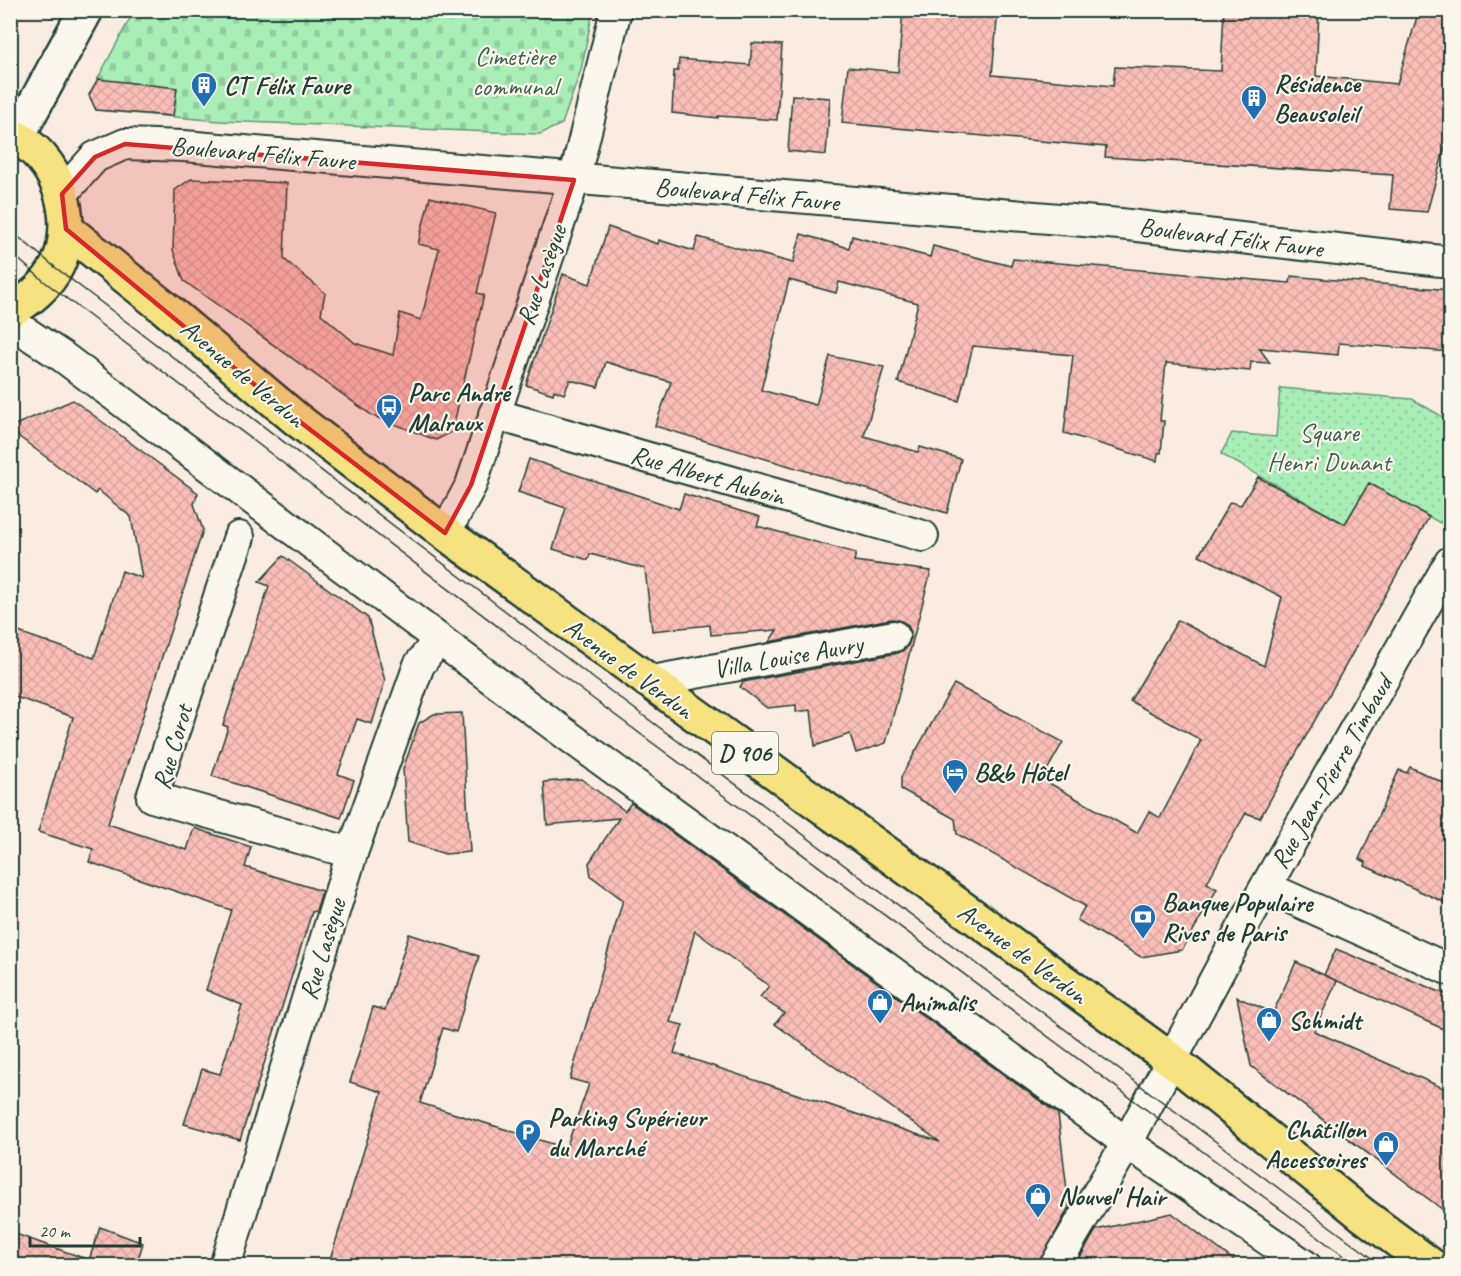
<svg xmlns="http://www.w3.org/2000/svg" width="1461" height="1276" font-family="Caveat,sans-serif">
<style>
.grass{fill:url(#grass-dots);stroke:#649576;stroke-width:1.5}
.cemetery{fill:url(#cemetery-stones);stroke:#649576;stroke-width:1.5}
.building{fill:url(#building-cross-hatch);stroke:#1f3d34;stroke-width:1.5;fill-rule:evenodd}
.lines{fill:none;stroke-linecap:round;stroke-linejoin:round}
.minor-casing{stroke:#1f3d34;stroke-width:34}
.secondary-casing{stroke:#1f3d34;stroke-width:38}
.primary-casing{stroke:#1f3d34;stroke-width:38}
.minor{stroke:#fbf7ec;stroke-width:30}
.secondary{stroke:#fbf7ec;stroke-width:33}
.primary{stroke:#f7e281;stroke-width:33}
.tram{stroke:#1f3d34;stroke-width:1.5}
.marked{fill:#d62828;fill-opacity:0.2;stroke:#d62828;stroke-width:4.5;stroke-linejoin:round}
.labels{text-anchor:middle;stroke-width:4.5;stroke-linejoin:round;paint-order:stroke}
.shield{fill:#fbf7ec;stroke:#61756b;stroke-width:1.5}
.shield-label{font-size:24px;font-weight:bold;fill:#1f3d34}
.park-label{font-size:26px;fill:#3b604e;stroke:#fbf7ec}
.poi-label{font-size:26px;font-weight:bold;fill:#1f3d34;stroke:#fbf7ec;text-anchor:start}
.street-label{font-size:26px;fill:#1f3d34;stroke:#fbf7ec}
</style>
<defs>
<pattern id="grass-dots" width="8" height="8" patternUnits="userSpaceOnUse" patternTransform="scale(1.5)"><rect width="8" height="8" fill="#a9edb7"/><path d="M2 2h.1M6 6h.1" fill="none" stroke="#91cc9e" stroke-width="1.8" stroke-linecap="round"/></pattern>
<pattern id="cemetery-stones" width="16" height="16" patternUnits="userSpaceOnUse" patternTransform="scale(1.5)"><rect width="16" height="16" fill="#a9edb7"/><path d="M2 7V4a2 2 0 0 1 4 0v3zM10 15v-3a2 2 0 0 1 4 0v3z" fill="#91cc9e"/></pattern>
<pattern id="building-cross-hatch" width="8" height="8" patternUnits="userSpaceOnUse" patternTransform="scale(1.5)"><rect width="8" height="8" fill="#fabeb7"/><path d="M0 0l8 8M0 8l8-8" fill="none" stroke="#d6a49e"/></pattern>
</defs>
<rect width="100%" height="100%" fill="#fbece1"/>
<filter id="ink" filterUnits="userSpaceOnUse"><feTurbulence type="fractalNoise" baseFrequency=".0167" numOctaves="2"/><feDisplacementMap in="SourceGraphic" scale="12" xChannelSelector="R" yChannelSelector="G"/><feConvolveMatrix kernelMatrix="1 2 1 2 8 2 1 2 1" color-interpolation-filters="sRGB"/></filter>
<g filter="url(#ink)">
<polygon class="grass" points="1280,388 1412,399 1450,421 1450,504 1440,523 1369,483 1345,524 1221,454 1232,433 1276,437"/>
<polygon class="cemetery" points="134,11 593,11 581,70 562,124 540,134 220,121 96,110 89,95"/>
<g class="building">
<polygon points="903,10 998,10 992,75 1113,86 1115,67 1221,71 1224,10 1319,10 1316,76 1397,84 1419,10 1450,10 1450,129 1427,212 1390,209 1393,175 1105,157 1106,147 842,123 848,67 898,72"/>
<polygon points="752,43 782,45 777,120 718,116 718,118 672,113 674,71 678,71 679,59 750,65"/>
<polygon points="98,79 177,88 173,116 96,110 89,95"/>
<polygon points="792,95 830,98 826,155 788,151"/>
<polygon points="191,179 287,183 284,259 325,293 321,314 355,343 393,355 400,313 421,320 439,249 418,244 430,197 496,213 477,293 484,295 452,432 436,440 373,416 184,281 173,250 175,190"/>
<polygon points="608,227 658,244 659,240 694,251 698,237 793,263 801,234 849,248 852,236 930,257 933,246 1011,266 1013,259 1290,283 1291,276 1450,290 1450,352 1339,343 1338,355 1259,348 1270,363 1251,362 1250,371 1166,363 1160,421 1164,421 1161,453 1158,453 1157,461 1064,433 1073,355 973,346 959,401 898,382 918,303 839,282 836,293 789,280 761,390 816,405 830,356 884,367 864,436 918,452 920,447 961,459 947,513 655,426 671,382 606,362 598,387 570,380 564,394 554,390 553,394 526,385 563,274 590,284"/>
<polygon points="73,400 198,493 194,504 203,530 108,824 187,850 194,828 251,847 245,867 322,891 316,911 312,912 240,1140 184,1124 202,1069 220,1074 242,1005 206,990 231,910 89,862 93,849 38,832 73,717 10,695 10,629 94,658 122,571 142,578 131,517 98,490 95,494 10,430 10,427"/>
<polygon points="529,459 679,509 684,494 760,517 757,526 856,553 854,561 931,571 886,743 856,753 850,734 815,746 811,710 796,712 796,705 767,708 740,687 743,682 898,653 906,649 910,641 911,632 907,624 899,620 891,619 769,642 777,630 711,635 710,625 652,631 645,569 590,554 588,560 553,549 566,508 518,492"/>
<polygon points="1258,477 1345,524 1369,483 1429,517 1260,818 1246,813 1223,853 1207,883 1217,889 1182,950 1141,957 1077,920 1085,906 957,834 955,819 901,789 901,777 954,684 1063,742 1042,779 1137,833 1149,811 1160,818 1201,740 1130,701 1178,620 1264,666 1282,597 1199,555 1230,502 1241,505"/>
<polygon points="283,556 368,618 385,681 372,724 357,719 338,774 354,780 341,818 212,776 228,727 223,725 269,586 259,582"/>
<polygon points="462,713 470,852 445,854 408,842 403,769 419,723 434,714"/>
<polygon points="1410,767 1450,786 1450,905 1365,866 1366,862 1359,859 1399,770 1407,773"/>
<path d="M 581,779 L 625,811 L 631,803 L 1058,1114 L 1069,1207 L 1038,1266 L 328,1266 L 382,1092 L 350,1082 L 373,1007 L 385,1010 L 409,934 L 479,956 L 456,1032 L 443,1028 L 420,1103 L 566,1148 L 589,1084 L 570,1079 L 623,900 L 591,876 L 589,863 L 619,818 L 547,825 L 544,782 ZM 695,931 L 769,986 L 760,997 L 784,1013 L 775,1024 L 940,1142 L 674,1053 L 683,1025 L 670,1022 Z"/>
<polygon points="1336,949 1450,996 1450,1032 1324,975"/>
<polygon points="1296,962 1337,981 1314,1031 1450,1091 1450,1215 1251,1066 1237,997 1273,1013"/>
<polygon points="1172,1213 1241,1266 1075,1266 1096,1230"/>
<polygon points="100,1227 143,1243 136,1266 10,1266 10,1232 89,1260"/>
</g>
<g class="lines">
<g class="minor-casing">
<g id="minor">
<polyline points="62,194 95,157 125,144 184,146 1120,224 1450,262"/>
<polyline points="10,322 63,357 552,724 1127,1143 1306,1266"/>
<polyline points="494,414 923,536"/>
<polyline points="445,533 471,485 574,180 616,10"/>
<polyline points="239,537 152,797 352,853"/>
<polyline points="647,682 894,636"/>
<polyline points="1266,887 1450,970"/>
<polyline points="225,1266 352,853 419,665 439,639"/>
<polyline points="1055,1266 1127,1143 1245,923 1450,562"/>
</g>
</g>
<g class="secondary-casing">
<polyline id="secondary" points="17,137 86,10"/>
</g>
<g class="primary-casing">
<g id="primary">
<path d="M 10,135 C 59,154 79,221 57,266 C 48,285 28,301 10,311"/>
<polyline points="66,229 161,305 295,418 445,533 1173,1061 1363,1215 1432,1266"/>
</g>
</g>
<use href="#minor" class="minor"/>
<use href="#secondary" class="secondary"/>
<use href="#primary" class="primary"/>
<g class="tram">
<polyline points="10,230 56,268 597,681 1383,1266"/>
<polyline points="10,252 45,282 588,695 1357,1266"/>
</g>
</g>
</g>
<path class="marked" d="M 125,144 L 574,180 L 471,485 L 445,533 L 295,418 L 66,229 L 62,194 L 95,157 Z"/>
<defs>
<g id="building-pin" transform="scale(1.35)"><path d="M0 17L-7.5 6A9.5 9.5 0 1 1 7.5 6Z" fill="#1f6fb2" stroke="#fbf7ec"/><path d="M-4-6H4V6H1V3H-1V6H-4ZM-2.5-4.3h1.7v1.8h-1.7ZM.8-4.3h1.7v1.8H.8ZM-2.5-1h1.7V.8h-1.7ZM.8-1h1.7V.8H.8Z" fill="#fff"/></g>
<g id="bus-pin" transform="scale(1.35)"><path d="M0 17L-7.5 6A9.5 9.5 0 1 1 7.5 6Z" fill="#1f6fb2" stroke="#fbf7ec"/><path d="M-5-6H5V4H4V6H2V4H-2V6H-4V4H-5ZM-3.5-4V0h7V-4ZM-3.5 1.2v1.5H-2V1.2ZM2 1.2v1.5H3.5V1.2Z" fill="#fff"/></g>
<g id="hotel-pin" transform="scale(1.35)"><path d="M0 17L-7.5 6A9.5 9.5 0 1 1 7.5 6Z" fill="#1f6fb2" stroke="#fbf7ec"/><path d="M-6-4.5h1.5V1H6V5H4.5V3h-9V5H-6ZM-4 0a1.8 1.8 0 1 1 3.6 0ZM.5 0V-2.5h3Q6-2.5 6 0Z" fill="#fff"/></g>
<g id="bank-pin" transform="scale(1.35)"><path d="M0 17L-7.5 6A9.5 9.5 0 1 1 7.5 6Z" fill="#1f6fb2" stroke="#fbf7ec"/><path d="M-6-4H6V4H-6ZM0-2.3a2.3 2.3 0 1 0 0 4.6a2.3 2.3 0 1 0 0-4.6Z" fill="#fff"/></g>
<g id="shop-pin" transform="scale(1.35)"><path d="M0 17L-7.5 6A9.5 9.5 0 1 1 7.5 6Z" fill="#1f6fb2" stroke="#fbf7ec"/><path d="M-5-2.5h2.3a2.7 3.5 0 0 1 5.4 0H5L5.5 6h-11ZM-1.5-2.5h3a1.5 2.3 0 0 0-3 0Z" fill="#fff"/></g>
<g id="parking-pin" transform="scale(1.35)"><path d="M0 17L-7.5 6A9.5 9.5 0 1 1 7.5 6Z" fill="#1f6fb2" stroke="#fbf7ec"/><path d="M-3.5-5.5H1a3.5 3.5 0 0 1 0 7H-1V5.5H-3.5ZM-1-3.4V-.6H.8a1.4 1.4 0 0 0 0-2.8Z" fill="#fff"/></g>
</defs>
<g fill-rule="evenodd">
<use href="#building-pin" x="204" y="85"/>
<use href="#building-pin" x="1254" y="98"/>
<use href="#bus-pin" x="389" y="407"/>
<use href="#hotel-pin" x="955" y="772"/>
<use href="#bank-pin" x="1143" y="917"/>
<use href="#shop-pin" x="880" y="1002"/>
<use href="#shop-pin" x="1269" y="1020"/>
<use href="#parking-pin" x="528" y="1132"/>
<use href="#shop-pin" x="1386" y="1144"/>
<use href="#shop-pin" x="1038" y="1196"/>
</g>
<g class="labels">
<rect class="shield" x="712" y="732" width="66" height="42" rx="4.5"/>
<g class="shield-label">
<text x="745" y="761">D 906</text>
</g>
<g class="park-label">
<text x="515" y="65">Cimetière<tspan x="515" dy="30">communal</tspan></text>
<text x="1329" y="441">Square<tspan x="1329" dy="30">Henri Dunant</tspan></text>
</g>
<g class="poi-label">
<text x="1274" y="92">Résidence<tspan x="1274" dy="30">Beausoleil</tspan></text>
<text x="224" y="94">CT Félix Faure</text>
<text x="408" y="401">Parc André<tspan x="408" dy="30">Malraux</tspan></text>
<text x="974" y="781">B&amp;b Hôtel</text>
<text x="1162" y="911">Banque Populaire<tspan x="1162" dy="30">Rives de Paris</tspan></text>
<text x="900" y="1011">Animalis</text>
<text x="1288" y="1029">Schmidt</text>
<text x="548" y="1126">Parking Supérieur<tspan x="548" dy="30">du Marché</tspan></text>
<text x="1366" y="1138" text-anchor="end">Châtillon<tspan x="1366" dy="30">Accessoires</tspan></text>
<text x="1058" y="1205">Nouvel' Hair</text>
</g>
<g class="street-label">
<text transform="translate(263 153) rotate(5)" y="9">Boulevard Félix Faure</text>
<text transform="translate(747 194) rotate(5)" y="9">Boulevard Félix Faure</text>
<text transform="translate(1231 237) rotate(7)" y="9">Boulevard Félix Faure</text>
<text transform="translate(541 275) rotate(-71)" y="9">Rue Lasègue</text>
<text transform="translate(243 373) rotate(40)" y="9">Avenue de Verdun</text>
<text transform="translate(708 475) rotate(16)" y="9">Rue Albert Auboin</text>
<text transform="translate(788 656) rotate(-10)" y="9">Villa Louise Auvry</text>
<text transform="translate(629 668) rotate(36)" y="9">Avenue de Verdun</text>
<text transform="translate(172 747) rotate(-74)" y="9">Rue Corot</text>
<text transform="translate(1331 772) rotate(-60)" y="9">Rue Jean-Pierre Timbaud</text>
<text transform="translate(322 949) rotate(-73)" y="9">Rue Lasègue</text>
<text transform="translate(1023 953) rotate(36)" y="9">Avenue de Verdun</text>
</g>
</g>
<rect width="1461" height="1276" fill="none" stroke="#fbf7ec" stroke-width="36"/>
<rect x="18" y="18" width="1425" height="1240" fill="none" stroke="#1f3d34" stroke-width="2" filter="url(#ink)"/>
<path d="M30 1237v9h110v-9" fill="none" stroke="#1f3d34" stroke-width="3"/>
<text x="39" y="1237" font-size="18" fill="#1f3d34" stroke="#fbf7ec" stroke-width="4.5" paint-order="stroke">20 m</text>
</svg>
